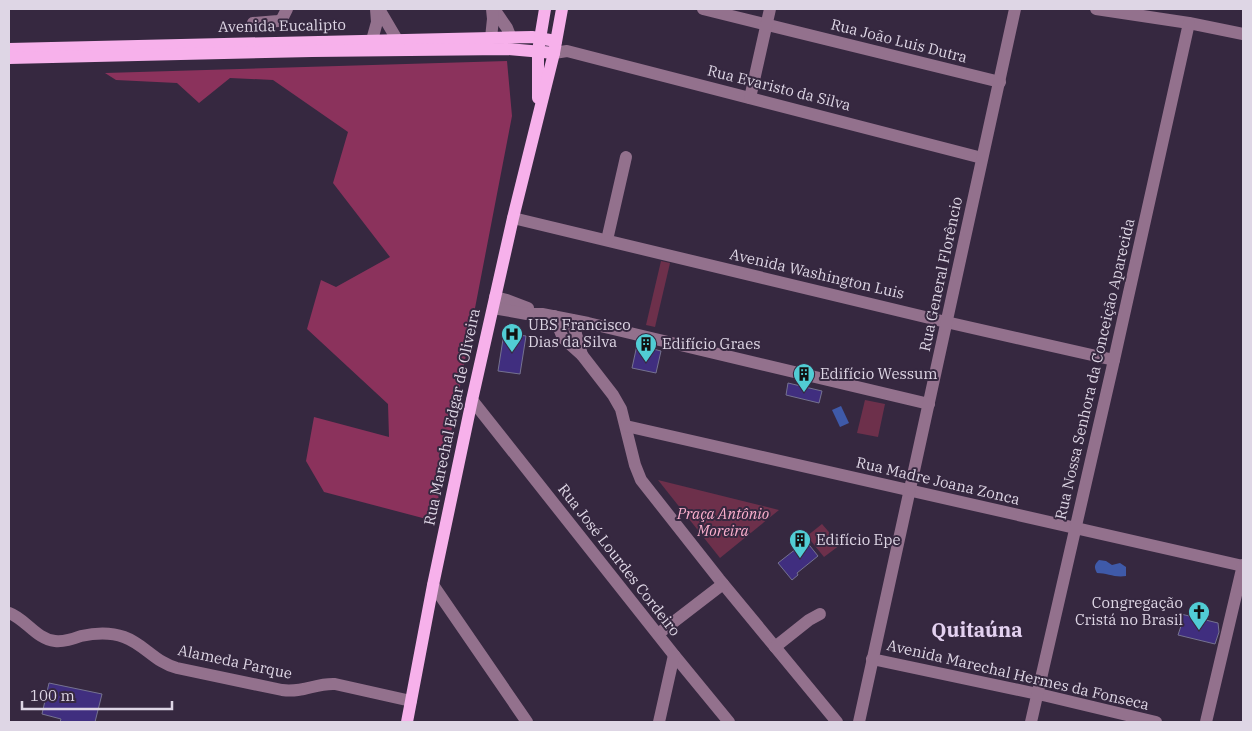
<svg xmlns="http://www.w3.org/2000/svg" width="1252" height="731" font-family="'IBM Plex Serif',serif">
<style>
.green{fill:#6d304b}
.forest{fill:#8b325c}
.water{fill:#3f5aa9}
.building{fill:#402e7f;stroke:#757290}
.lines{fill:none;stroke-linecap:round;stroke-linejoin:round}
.minor{stroke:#93718d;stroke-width:12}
.major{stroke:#f7b1eb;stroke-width:12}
.labels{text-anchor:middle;stroke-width:4;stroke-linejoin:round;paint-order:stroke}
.street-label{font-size:15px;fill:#ded6e5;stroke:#362840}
.poi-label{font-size:15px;fill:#ded6e5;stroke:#362840;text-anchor:start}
.park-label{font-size:15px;font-style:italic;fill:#fbafcd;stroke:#362840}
.district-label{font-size:20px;font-weight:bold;fill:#e3d1f0;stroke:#362840}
</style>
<rect width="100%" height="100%" fill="#362840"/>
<g class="green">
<polygon points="661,261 670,263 655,327 646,325"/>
<polygon points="865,400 885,404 878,437 857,433"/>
<polygon points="658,480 779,510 720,558"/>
<polygon points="822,524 840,545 824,557 807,536"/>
</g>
<polygon class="forest" points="507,61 512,116 434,521 324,492 306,461 314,417 389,437 388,404 307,329 321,280 336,287 390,257 333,183 348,132 273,80 230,78 199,103 177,83 116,80 105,73"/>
<g class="water">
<polygon points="841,406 849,423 840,427 832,410"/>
<path d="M 1099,560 L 1106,561 L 1112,565 L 1120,563 L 1126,567 L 1126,576 C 1115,578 1107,573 1097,573 C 1094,567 1094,565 1099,560 Z"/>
</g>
<g class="building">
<polygon points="504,333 526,336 520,374 498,371"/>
<polygon points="637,345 661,351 656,373 632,368"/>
<polygon points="788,383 822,391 819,403 786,395"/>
<polygon points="806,541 818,556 797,573 798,575 792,580 778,563"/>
<polygon points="1181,614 1218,623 1219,632 1215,644 1178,635 1181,626"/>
<polygon points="49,683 102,694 95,722 60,722 61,719 42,714"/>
</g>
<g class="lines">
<g class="minor">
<polyline points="379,9 402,48"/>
<polyline points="494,9 507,28 511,38"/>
<polyline points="703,9 1000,82"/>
<polyline points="1096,9 1189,23 1243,34"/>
<polyline points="253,23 278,21 282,19 287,9"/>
<polyline points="491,38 493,19 492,9"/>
<polyline points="372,40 377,22 376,9"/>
<polyline points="554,53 567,51 982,158"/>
<polyline points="750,98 770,9"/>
<polyline points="513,218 946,322 1114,360"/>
<polyline points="607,240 626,157"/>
<polyline points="495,297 507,300 528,308"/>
<polyline points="493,308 527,314 542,314 588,323 929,404"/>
<polyline points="554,316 563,338 582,355 613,395 621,409 635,465 641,480 719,579 837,722"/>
<polyline points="572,320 582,355"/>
<polyline points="472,400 674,655 729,722"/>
<polyline points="626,426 1243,566"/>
<polyline points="433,585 527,722"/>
<path d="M 9,613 C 26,619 36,639 55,641 C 64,642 73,639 81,636 C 95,633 110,632 124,637 C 144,644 156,663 177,668 L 282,690 C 304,693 315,683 335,684 L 411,701"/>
<polyline points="658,634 723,584"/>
<polyline points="775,647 809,620 820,614"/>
<polyline points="872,659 1047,696 1156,722"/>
<polyline points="659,722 674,655"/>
<polyline points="859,722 1015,9"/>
<polyline points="1031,722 1114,360 1189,23"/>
<polyline points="1206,722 1243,565"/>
</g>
<g class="major">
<polyline points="9,49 491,38 532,37 556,41"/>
<polyline points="9,58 312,51 507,49 554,53"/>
<polyline points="538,98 538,51 545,9"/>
<polyline points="407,722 433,585 472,400 513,218 554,53 562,9"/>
</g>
</g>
<defs>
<g id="hospital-pin" transform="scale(1.125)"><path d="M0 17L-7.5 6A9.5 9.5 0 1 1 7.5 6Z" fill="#51ccd4" stroke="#362840"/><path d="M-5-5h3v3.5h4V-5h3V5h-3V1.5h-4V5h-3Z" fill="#111"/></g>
<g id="building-pin" transform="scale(1.125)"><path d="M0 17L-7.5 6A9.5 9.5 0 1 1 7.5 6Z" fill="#51ccd4" stroke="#362840"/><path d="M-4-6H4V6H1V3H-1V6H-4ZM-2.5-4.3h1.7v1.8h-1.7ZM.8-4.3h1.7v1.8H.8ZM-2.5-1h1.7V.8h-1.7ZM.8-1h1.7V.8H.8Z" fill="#111"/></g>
<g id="church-pin" transform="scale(1.125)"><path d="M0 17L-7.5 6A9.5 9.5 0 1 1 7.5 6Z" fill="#51ccd4" stroke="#362840"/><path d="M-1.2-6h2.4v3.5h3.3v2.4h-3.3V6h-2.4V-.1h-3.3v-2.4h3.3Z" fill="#111"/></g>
</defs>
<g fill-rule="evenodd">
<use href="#hospital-pin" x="512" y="334"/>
<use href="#building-pin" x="646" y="344"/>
<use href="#building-pin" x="804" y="374"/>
<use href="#building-pin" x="800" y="540"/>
<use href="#church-pin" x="1199" y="612"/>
</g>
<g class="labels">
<g class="street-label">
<text transform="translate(282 26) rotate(-1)" y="5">Avenida Eucalipto</text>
<text transform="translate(899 41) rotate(14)" y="5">Rua João Luis Dutra</text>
<text transform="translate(779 88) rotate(14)" y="5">Rua Evaristo da Silva</text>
<text transform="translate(817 274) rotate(13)" y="5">Avenida Washington Luis</text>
<text transform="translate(941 274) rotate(-78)" y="5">Rua General Florêncio</text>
<text transform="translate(1095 369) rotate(-77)" y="5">Rua Nossa Senhora da Conceição Aparecida</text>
<text transform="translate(452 417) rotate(-78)" y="5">Rua Marechal Edgar de Oliveira</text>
<text transform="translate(938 481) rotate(13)" y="5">Rua Madre Joana Zonca</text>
<text transform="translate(619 560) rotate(52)" y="5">Rua José Lourdes Cordeiro</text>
<text transform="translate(235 662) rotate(12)" y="5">Alameda Parque</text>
<text transform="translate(1018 675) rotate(13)" y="5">Avenida Marechal Hermes da Fonseca</text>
</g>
<g class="poi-label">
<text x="528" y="330">UBS Francisco<tspan x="528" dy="17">Dias da Silva</tspan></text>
<text x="662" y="349">Edifício Graes</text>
<text x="820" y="379">Edifício Wessum</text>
<text x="816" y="545">Edifício Epe</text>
<text x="1183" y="608" text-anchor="end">Congregação<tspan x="1183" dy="17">Cristá no Brasil</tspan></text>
</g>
<g class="park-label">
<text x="723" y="519">Praça Antônio<tspan x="723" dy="17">Moreira</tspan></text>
</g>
<g class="district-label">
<text x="977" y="637">Quitaúna</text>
</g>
</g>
<rect width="1252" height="731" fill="none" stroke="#ded6e5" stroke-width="20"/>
<path d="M22 701v8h150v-8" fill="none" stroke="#ded6e5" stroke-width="2.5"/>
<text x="30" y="701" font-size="15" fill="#ded6e5" stroke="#362840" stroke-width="4" paint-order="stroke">100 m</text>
</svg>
